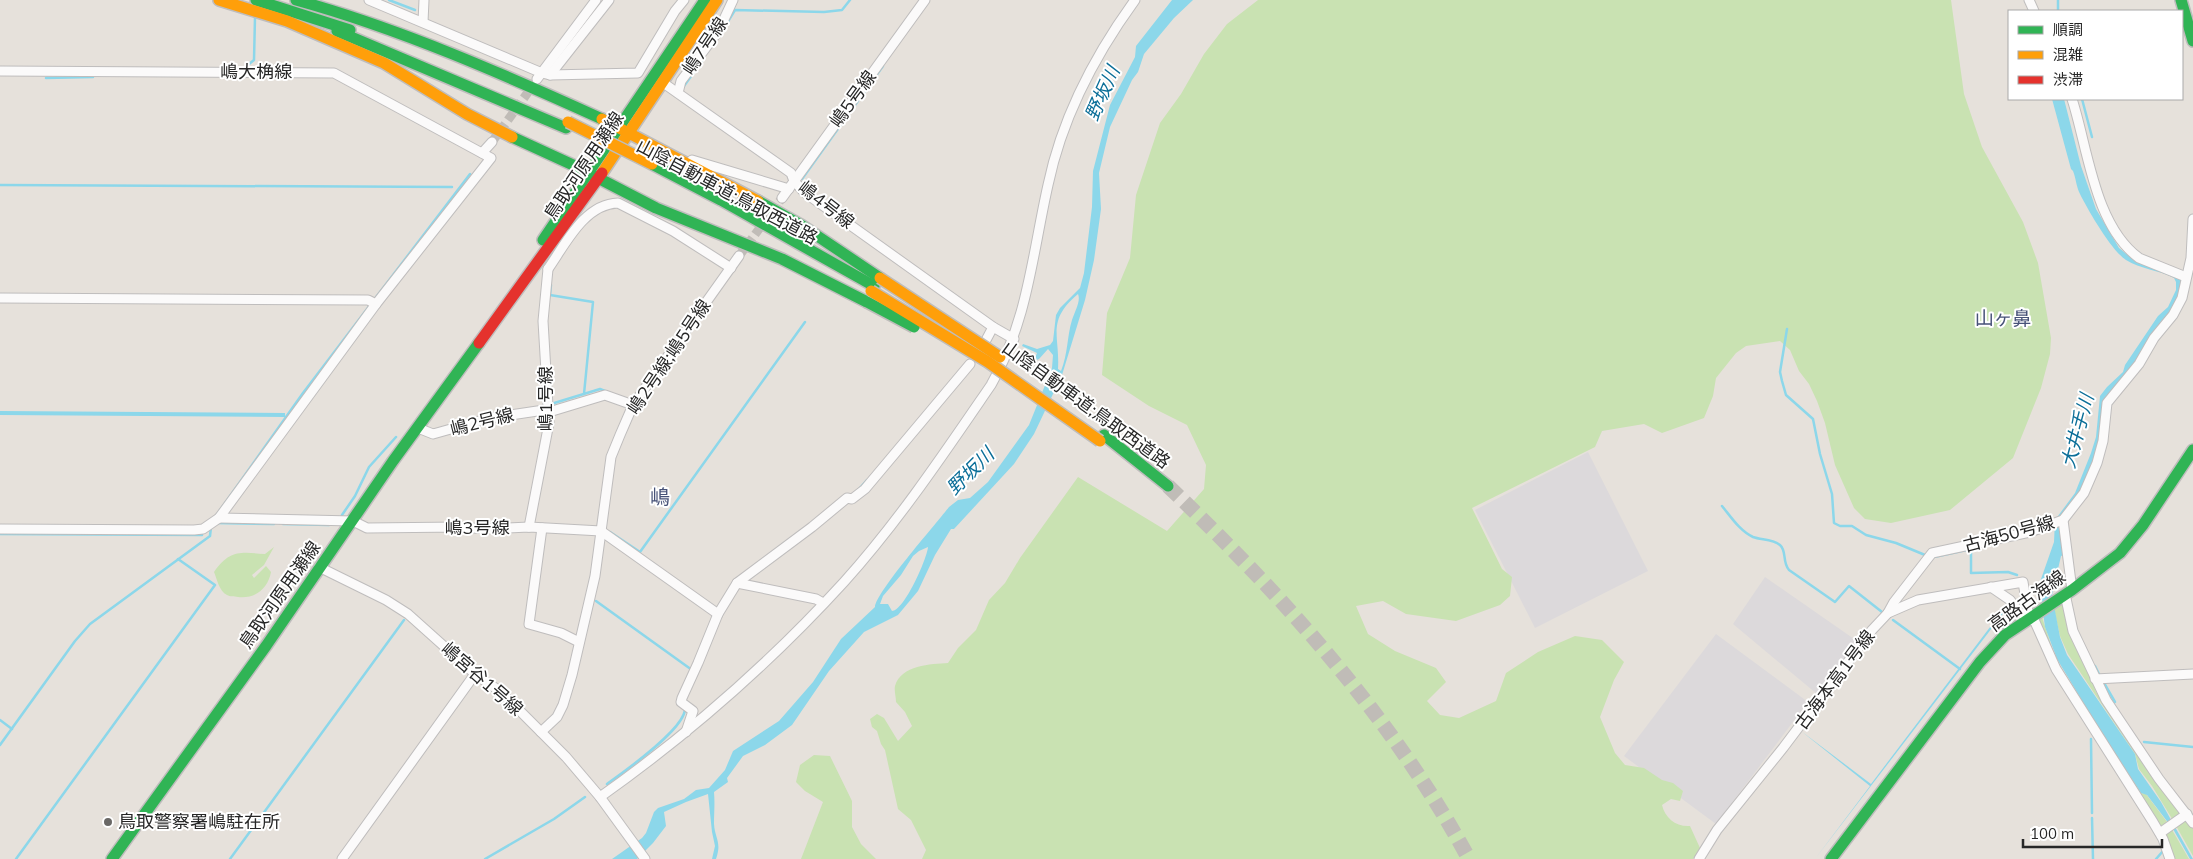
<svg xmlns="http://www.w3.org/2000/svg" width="2193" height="859" font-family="Mulish,'Noto Sans JP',sans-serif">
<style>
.industrial{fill:#dcd9db}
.green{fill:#c9e2b2}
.water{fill:#8cd7ea;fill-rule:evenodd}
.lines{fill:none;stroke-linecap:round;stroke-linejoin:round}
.stream{stroke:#8cd7ea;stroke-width:2.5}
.street-tunnel{stroke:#c0bcb7;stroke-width:9;stroke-dasharray:9 4.5;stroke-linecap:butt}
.highway-tunnel{stroke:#c0bcb7;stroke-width:15;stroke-dasharray:15 8;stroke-linecap:butt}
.street-casing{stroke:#bfbdbd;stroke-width:11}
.fast-casing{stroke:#bfbdbd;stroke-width:14}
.slow-casing{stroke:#bfbdbd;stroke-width:14}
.jam-casing{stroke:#bfbdbd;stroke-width:14}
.street{stroke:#fbfafa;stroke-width:9}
.fast{stroke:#30b455;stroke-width:11}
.slow{stroke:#ff9f0a;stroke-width:11}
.jam{stroke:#e5322d;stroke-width:11}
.fast-bridge-casing{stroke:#bfbdbb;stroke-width:14;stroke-linecap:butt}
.slow-bridge-casing{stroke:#bfbdbb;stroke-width:14;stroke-linecap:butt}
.fast-bridge{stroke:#30b455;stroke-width:11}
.slow-bridge{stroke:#ff9f0a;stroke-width:11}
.poi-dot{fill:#6a6866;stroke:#fff;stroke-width:2}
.labels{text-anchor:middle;stroke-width:4;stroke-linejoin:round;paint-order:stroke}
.street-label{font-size:18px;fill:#272727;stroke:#fff}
.poi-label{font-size:18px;fill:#272727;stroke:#fff;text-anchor:start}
.water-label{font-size:19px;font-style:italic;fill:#0a6e98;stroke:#fff}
.neighbourhood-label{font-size:19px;fill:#475278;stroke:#fff}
.quarter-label{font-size:20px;fill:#475278;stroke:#fff}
</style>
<rect width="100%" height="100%" fill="#e6e1db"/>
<g class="industrial">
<polygon points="1588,452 1648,571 1535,628 1475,510"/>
<polygon points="1765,577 1857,641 1817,694 1733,624"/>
<polygon points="1716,634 1808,702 1716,824 1624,756"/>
</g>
<g class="green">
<path d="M 1258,0 L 1951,0 L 1964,94 L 1982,147 L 2023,222 L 2038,263 L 2051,338 L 2050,354 L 2041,388 L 2013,458 L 1950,510 L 1891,523 L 1865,519 L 1854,508 L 1835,465 L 1825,423 L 1817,401 L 1809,384 L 1799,371 L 1790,350 L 1780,341 L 1746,346 L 1736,353 L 1716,378 L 1713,396 L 1704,418 L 1662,433 L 1644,424 L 1602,431 L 1595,447 L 1472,508 L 1502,569 L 1512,577 L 1510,596 L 1500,605 L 1456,621 L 1406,614 L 1383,601 L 1356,606 L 1368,634 L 1395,651 L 1436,668 L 1446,682 L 1427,701 L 1440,715 L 1459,718 L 1496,701 L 1506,673 L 1538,652 L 1575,636 L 1602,640 L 1624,662 L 1614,680 L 1600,717 L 1615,753 L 1625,765 L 1644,768 L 1662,780 L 1673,783 L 1683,791 L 1680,801 L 1671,799 L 1662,805 C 1665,818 1676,827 1690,826 L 1700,848 L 1693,859 L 922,859 L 926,850 L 911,820 L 898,809 L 885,750 L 881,744 L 877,731 L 872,727 L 870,719 L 877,714 L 884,718 L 898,741 L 912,726 L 905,712 L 896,702 C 896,697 894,690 895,686 C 901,665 931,664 948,663 L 958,648 L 976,630 L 989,600 L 1005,583 L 1020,558 L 1078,477 L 1167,531 L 1204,489 L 1206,465 L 1187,425 L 1149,406 L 1102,375 L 1107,313 L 1130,258 L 1136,195 L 1160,123 L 1181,94 L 1204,54 L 1227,24 Z"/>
<path d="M 274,547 L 264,565 L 252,575 L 254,578 L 266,566 L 271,572 C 268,588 256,599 238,597 C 234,596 230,597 227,595 C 219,591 217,579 214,572 C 230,550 239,552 265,554 Z"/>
<polygon points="2061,603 2065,605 2096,692 2154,779 2183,814 2174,822 2152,786 2139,769 2135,754 2068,654 2060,636 2054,609"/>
<polygon points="2042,617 2056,660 2141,793 2146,794 2170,826 2161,830 2059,671 2037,620"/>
<polygon points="814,755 830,756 852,801 852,827 861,844 876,859 801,859 823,802 805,791 796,782 800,765"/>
<polygon points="2187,818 2193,828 2193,856 2175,824"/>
<polygon points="2171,828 2189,859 2173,859 2163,834"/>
</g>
<g class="water">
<path d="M 1172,0 L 1193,0 L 1174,18 L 1144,54 L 1138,72 L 1132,80 L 1110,127 L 1099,173 L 1101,209 L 1094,260 L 1085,300 L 1062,375 L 1034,434 L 1014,464 L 954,529 L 951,529 L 935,555 L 918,591 L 898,615 L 864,632 L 829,671 L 792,725 L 765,745 L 743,756 L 727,778 L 728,782 L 714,792 C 715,804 714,812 714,824 C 715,839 722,842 716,859 L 712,859 L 715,846 L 712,832 L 708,794 L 686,802 L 664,812 L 666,826 L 653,843 L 637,859 L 612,859 L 642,838 L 646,833 L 654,812 L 658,808 L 684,799 L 696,790 L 709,788 L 725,770 L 733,751 L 779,721 L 813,682 L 841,639 L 875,607 C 876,592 936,524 949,507 L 958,500 L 970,498 L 988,482 L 1029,425 L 1052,368 L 1053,355 L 1048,349 L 1039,359 L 1034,361 L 1037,353 L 1022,346 L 1023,344 L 1037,349 L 1050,345 L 1053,341 L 1056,315 L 1060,308 L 1080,288 L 1084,273 L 1092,207 L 1093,171 L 1110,105 L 1135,57 L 1136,46 ZM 1078,294 C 1081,301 1075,311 1072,320 C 1067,336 1068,354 1061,371 L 1058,369 C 1060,335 1046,321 1078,294 ZM 928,547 C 927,559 904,611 892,611 L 888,604 L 880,604 L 883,596 L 901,575 L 913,556 L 919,551 Z"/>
<path d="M 2052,99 L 2064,99 L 2081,166 L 2096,209 L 2119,248 L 2134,260 L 2181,278 L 2181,287 L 2173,310 L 2126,378 L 2111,391 L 2105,401 L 2100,444 L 2085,487 L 2061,518 L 2064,555 L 2061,556 L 2052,595 L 2060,637 L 2067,655 L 2135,754 L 2138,769 L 2161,802 L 2193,859 L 2190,859 L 2173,829 L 2147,795 L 2141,793 L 2099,729 L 2057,659 L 2045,627 L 2041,597 L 2040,582 L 2054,542 L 2055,520 L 2075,493 L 2091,453 L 2096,437 L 2100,396 L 2107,387 L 2123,372 L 2125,365 L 2158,316 L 2168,307 L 2176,290 L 2176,282 L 2174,278 C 2159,270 2140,269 2126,260 C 2111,250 2088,210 2080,194 C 2076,186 2076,178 2073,171 L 2071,169 Z"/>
<polygon points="0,411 285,413 285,417 0,415"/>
<polygon points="2006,606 2008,607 1815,859 1870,786 1801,731 1871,784"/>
</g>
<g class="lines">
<g class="stream">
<polyline points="389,0 415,10"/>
<polyline points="2058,0 2058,11"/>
<polyline points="727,23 735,10 824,12 842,10 850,0"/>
<polyline points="244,68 254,60 255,17"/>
<polyline points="46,78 93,77"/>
<polyline points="684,86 702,61"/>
<polyline points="2082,99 2092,137"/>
<polyline points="802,179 883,66"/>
<polyline points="0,185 452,187"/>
<polyline points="551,285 550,295 593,302 584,394"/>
<polyline points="1787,329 1780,372 1782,381 1786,395 1813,419 1820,454 1832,494 1834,523 1840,526 1852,526 1866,535 1896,543 1925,555"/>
<polyline points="551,404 600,389 605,391"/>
<polyline points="859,489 867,480"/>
<path d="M 1722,506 C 1731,517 1740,531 1753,537 C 1761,540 1773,539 1780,545 C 1787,551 1782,562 1789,570 L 1835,602 L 1849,586 L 1882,612"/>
<polyline points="218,513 303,393 470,174"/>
<polyline points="342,515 355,496 369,467 396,437"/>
<polyline points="218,523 274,524"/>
<polyline points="283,524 329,525"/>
<polyline points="610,532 640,552 805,322"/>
<polyline points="0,534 202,535"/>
<polyline points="1934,557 1971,549 1971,573 2008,572 2017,575"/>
<polyline points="596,601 692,670"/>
<polyline points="1893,620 1960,669"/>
<polyline points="2095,666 2100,676"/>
<polyline points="2104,683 2115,702"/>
<polyline points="0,720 12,729"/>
<polyline points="2091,739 2092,813"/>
<polyline points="2144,742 2193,747"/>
<polyline points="0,745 75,641 90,624 210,536 211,527"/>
<path d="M 607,784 C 625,771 682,731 685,710"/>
<polyline points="2092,818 2093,859"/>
<polyline points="16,859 215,585 178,559"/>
<polyline points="230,859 404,620"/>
<polyline points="485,859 554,819 585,797"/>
<polyline points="2156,859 2163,851"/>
</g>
<g class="street-tunnel">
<polyline points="492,142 534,84"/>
<polyline points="739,256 782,198"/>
</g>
<path class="highway-tunnel" d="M 1168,486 C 1284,597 1392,717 1469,859"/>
<g class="street-casing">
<g id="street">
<polyline points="369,0 542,73 550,75 638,73 675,11 684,0"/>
<polyline points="2029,0 2034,11"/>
<polyline points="423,22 424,0"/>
<polyline points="0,71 334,73 491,158 376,304 219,518 203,529 194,530 0,529"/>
<polyline points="550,75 609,0"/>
<polyline points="537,79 596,0"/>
<polyline points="662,82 791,173 794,181 804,192 993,327 1014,339"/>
<polyline points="678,93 681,81 719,30 733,0"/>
<path d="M 2072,99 C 2088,148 2094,225 2139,258 L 2186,277"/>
<polyline points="482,153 492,142"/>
<polyline points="692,160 789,189"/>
<polyline points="782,198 925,0"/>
<path d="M 548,269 C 565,245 584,204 618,203 L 673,231 L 731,268"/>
<polyline points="0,298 368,300 376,304"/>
<polyline points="985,342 993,327"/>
<polyline points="418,428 433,434 490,418 544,410 549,412 605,395 633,405"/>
<polyline points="219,518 353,521 367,528 460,527 486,529 529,527 601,531 718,614"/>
<polyline points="2063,520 2072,590"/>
<polyline points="529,527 549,423 543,321 548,269"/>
<polyline points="542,528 529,624 561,633 579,642"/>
<polyline points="319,567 386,600 408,614 475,674 501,692 566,757 600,797 645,859"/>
<polyline points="737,583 816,599 823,603"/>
<polyline points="1991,587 2010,600 2019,612 2035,622 2056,669 2153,822 2163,839 2170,859"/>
<polyline points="2065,594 2073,631 2106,700 2159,779 2193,823"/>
<polyline points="1888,613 1894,602 1932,553 2030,532 2063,520 2084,493 2097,463 2103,441 2107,403 2139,364 2154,338 2173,315 2182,298 2191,258 2193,219"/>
<polyline points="2095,679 2193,674"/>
<polyline points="541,732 557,717 563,705 572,675 595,576 611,457 620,435 633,405 739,256"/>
<polyline points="686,732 693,711 681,702 682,698 698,663 718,614 737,583 812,527 847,498 852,499 865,489 970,364"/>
<path d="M 600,797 C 689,734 771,662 844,582 C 899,521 945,452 991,385 C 1028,320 1032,256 1048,185 C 1062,118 1095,55 1135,0"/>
<polyline points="2160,833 2187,814"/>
<polyline points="342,859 475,674"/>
<polyline points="1699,859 1717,830 1783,748 1872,630 1888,613 1918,600 2023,582 2029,618"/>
</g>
</g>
<g class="fast-casing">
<g id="fast">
<polyline points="256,0 350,30"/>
<path d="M 296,0 C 401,29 503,74 602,119"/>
<polyline points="2181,0 2193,41"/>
<polyline points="337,31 566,128"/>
<polyline points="512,137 573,165 656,208 782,259 867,302"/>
<polyline points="652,164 721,200 874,286"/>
<polyline points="758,201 801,225 880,278"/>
<polyline points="543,240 705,0"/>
<polyline points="1104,435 1168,486"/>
<polyline points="112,859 266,646 393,461 479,343"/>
<polyline points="1831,859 1980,662 2005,635 2072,590 2120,553 2143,525 2193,450"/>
</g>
</g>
<g class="slow-casing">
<g id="slow">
<polyline points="219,0 287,21 384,63 467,114 512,137"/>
<polyline points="602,119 758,201"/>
<polyline points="602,173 717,0"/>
</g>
</g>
<g class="jam-casing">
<polyline id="jam" points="479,343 602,173"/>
</g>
<use href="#street" class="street"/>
<use href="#fast" class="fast"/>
<use href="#slow" class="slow"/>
<use href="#jam" class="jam"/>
<g class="fast-bridge-casing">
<polyline id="fast-bridge" points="867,302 914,327"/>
</g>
<g class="slow-bridge-casing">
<g id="slow-bridge">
<polyline points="568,122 652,164"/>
<polyline points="880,278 1000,357"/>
<polyline points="871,291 988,362 1100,441"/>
</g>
</g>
<use href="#fast-bridge" class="fast-bridge"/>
<use href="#slow-bridge" class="slow-bridge"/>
</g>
<circle class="poi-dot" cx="108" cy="822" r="5"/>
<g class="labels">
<g class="street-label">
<text transform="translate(705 46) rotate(-56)" y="6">嶋7号線</text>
<text x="256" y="78">嶋大桷線</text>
<text transform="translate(853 99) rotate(-54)" y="6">嶋5号線</text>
<text transform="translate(584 166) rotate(-56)" y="6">鳥取河原用瀬線</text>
<text transform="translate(727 192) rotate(28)" y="6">山陰自動車道;鳥取西道路</text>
<text transform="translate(826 205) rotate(38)" y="6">嶋4号線</text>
<text transform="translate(669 357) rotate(-56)" y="6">嶋2号線;嶋5号線</text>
<text transform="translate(546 399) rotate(-90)" y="6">嶋1号線</text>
<text transform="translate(1086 405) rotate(36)" y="6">山陰自動車道;鳥取西道路</text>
<text transform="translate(482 422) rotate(-14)" y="6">嶋2号線</text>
<text x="477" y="534">嶋3号線</text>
<text transform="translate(2009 534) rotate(-15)" y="6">古海50号線</text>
<text transform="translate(280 595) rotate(-55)" y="6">鳥取河原用瀬線</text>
<text transform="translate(2027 601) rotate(-36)" y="6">高路古海線</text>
<text transform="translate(482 679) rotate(41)" y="6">嶋宮谷1号線</text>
<text transform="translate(1835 680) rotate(-53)" y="6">古海本高1号線</text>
</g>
<g class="poi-label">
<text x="118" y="828">鳥取警察署嶋駐在所</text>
</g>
<g class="water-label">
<text transform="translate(1102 93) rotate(-66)" y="7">野坂川</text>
<text transform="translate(2077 431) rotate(-75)" y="7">大井手川</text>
<text transform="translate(970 471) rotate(-45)" y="7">野坂川</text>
</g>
<g class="neighbourhood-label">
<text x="2003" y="325">山ヶ鼻</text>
</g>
<g class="quarter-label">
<text x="660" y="504">嶋</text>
</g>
</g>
<rect x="2008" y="10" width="175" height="90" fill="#ffffff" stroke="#a9a9a9"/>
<rect x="2018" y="26" width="25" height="8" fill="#30b455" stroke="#a9a9a9"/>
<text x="2053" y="35" font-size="15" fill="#272727">順調</text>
<rect x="2018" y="51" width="25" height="8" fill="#ff9f0a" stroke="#a9a9a9"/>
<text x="2053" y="60" font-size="15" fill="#272727">混雑</text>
<rect x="2018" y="76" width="25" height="8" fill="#e5322d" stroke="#a9a9a9"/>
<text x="2053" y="85" font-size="15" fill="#272727">渋滞</text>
<path d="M2023 839v8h139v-8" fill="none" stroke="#272727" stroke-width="2.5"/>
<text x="2030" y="839" font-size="15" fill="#272727" stroke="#ffffff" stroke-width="4" paint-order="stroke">100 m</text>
</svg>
